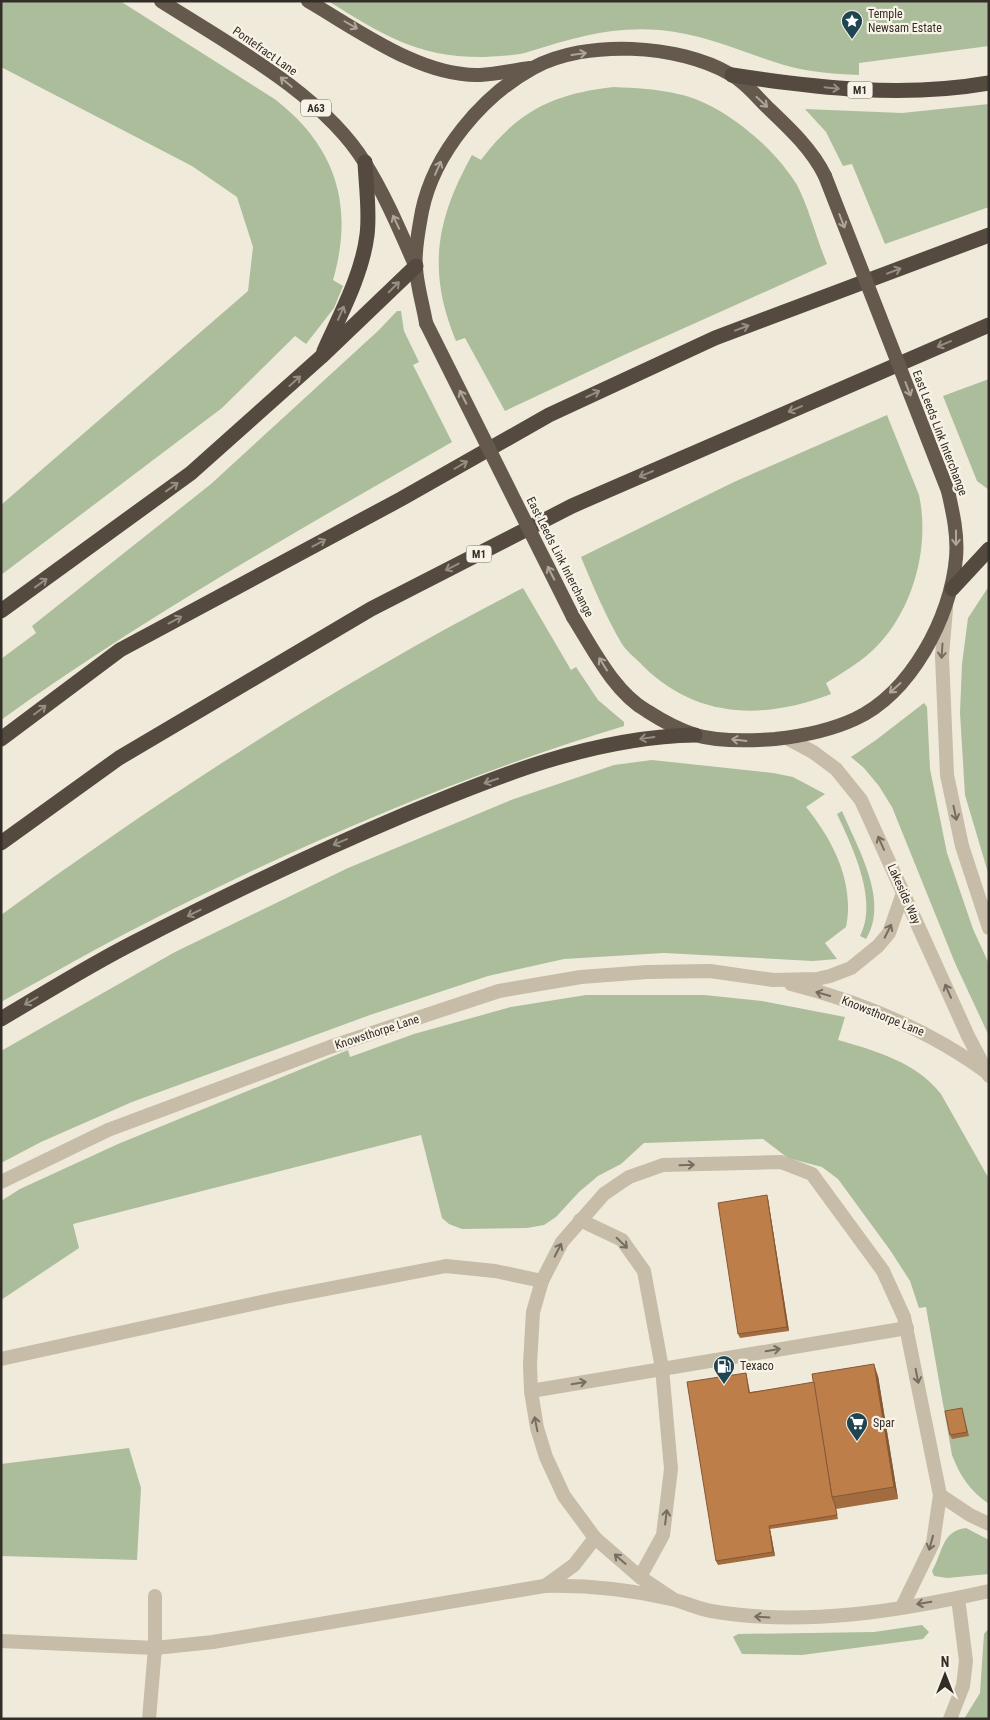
<svg xmlns="http://www.w3.org/2000/svg" width="990" height="1720" font-family="'Roboto Condensed',sans-serif">
<style>
.green{fill:#abbd9b}
.lines{fill:none;stroke-linecap:round;stroke-linejoin:round}
.service{stroke:#c6bca7;stroke-width:14}
.minor{stroke:#c6bca7;stroke-width:14}
.tertiary{stroke:#c6bca7;stroke-width:14}
.trunk{stroke:#64594c;stroke-width:14}
.motorway{stroke:#544a3f;stroke-width:15}
.trunk-bridge{stroke:#64594c;stroke-width:14}
.wall{fill:#a36c40}
.shaded-wall{fill:#855834}
.building{fill:#be7e4a;stroke:#855834}
.oneway{stroke:#aea699}
.oneway2{stroke:#968e82}
.oneway3{stroke:#756d61}
.labels{text-anchor:middle;stroke-width:4.5;stroke-linejoin:round;paint-order:stroke}
.shield{fill:#f8f3e6;stroke:#6e6860;stroke-width:1}
.shield-label{font-size:11px;font-weight:bold;fill:#332d27}
.poi-label{font-size:12px;fill:#332d27;stroke:#f8f3e6;text-anchor:start}
.street-label{font-size:12px;fill:#332d27;stroke:#f8f3e6}
</style>
<rect width="100%" height="100%" fill="#efeada"/>
<g class="green">
<path d="M 1,1 L 120,1 L 276,100 C 337,148 354,207 333,280 L 343,286 L 334,308 L 306,344 L 295,336 L 222,408 L 1,575 L 1,505 L 248,291 L 253,247 L 237,197 L 192,166 L 1,67 Z"/>
<path d="M 328,1 L 989,1 L 989,46 L 859,63 L 859,75 C 833,74 809,72 784,65 C 742,52 704,34 660,30 C 612,26 576,37 531,51 C 517,56 500,56 485,57 C 418,58 383,35 328,1 Z"/>
<path d="M 614,87 C 635,88 657,89 678,94 C 722,103 774,147 797,185 C 809,208 817,240 827,264 L 624,355 L 505,411 L 465,338 L 456,341 C 427,271 436,220 472,155 L 481,160 C 519,110 553,94 614,87 Z"/>
<polygon points="989,104 989,207 885,244 852,164 843,166 826,132 805,109 902,113"/>
<path d="M 397,311 L 401,311 L 404,331 L 419,362 L 413,365 L 452,442 C 299,530 144,617 1,720 L 1,659 L 36,633 L 32,626 L 211,484 L 379,330 Z"/>
<polygon points="989,379 989,490 977,481 943,396"/>
<path d="M 887,415 L 919,495 C 930,545 914,607 878,645 C 864,660 844,672 826,683 L 831,694 C 764,720 697,719 643,666 C 637,659 627,652 622,644 C 606,617 593,586 581,557 L 734,482 Z"/>
<polygon points="989,586 989,876 965,795 960,713 962,664 968,618"/>
<path d="M 523,588 L 571,670 L 576,667 L 598,700 L 624,722 L 624,726 C 459,776 301,844 148,922 C 98,947 50,975 1,1002 L 1,915 C 167,794 340,682 523,588 Z"/>
<polygon points="924,703 927,707 930,769 947,853 973,929 989,964 989,1036 955,963 892,807 879,786 864,768 851,757 876,740"/>
<path d="M 652,760 L 773,773 L 793,777 L 825,794 L 806,807 C 833,840 855,883 846,927 L 825,943 L 837,959 L 813,961 L 664,953 L 564,959 L 488,976 L 370,1015 L 132,1102 L 41,1142 L 1,1163 L 1,1051 L 175,952 L 348,868 L 511,800 L 614,765 Z"/>
<path d="M 842,811 C 857,847 890,901 866,939 L 860,936 C 879,901 852,846 837,814 Z"/>
<path d="M 586,995 L 704,995 L 762,1001 L 845,1017 L 838,1040 C 876,1051 916,1062 941,1094 L 989,1179 L 989,1504 C 970,1491 960,1476 952,1455 L 926,1307 L 919,1308 L 910,1281 L 890,1250 L 838,1179 L 822,1167 L 788,1158 L 763,1139 L 644,1143 L 621,1164 L 598,1176 L 579,1192 L 556,1217 L 544,1225 L 527,1228 L 462,1229 L 449,1224 L 442,1218 L 421,1135 L 73,1224 L 79,1248 L 1,1300 L 1,1201 L 20,1189 L 118,1144 L 348,1050 L 350,1057 L 414,1034 L 511,1007 Z"/>
<polygon points="129,1448 141,1488 137,1560 1,1556 1,1464"/>
<path d="M 966,1528 L 989,1540 L 989,1574 L 947,1578 L 934,1576 L 932,1571 C 943,1553 941,1531 966,1528 Z"/>
<polygon points="922,1625 929,1632 923,1639 802,1655 742,1654 733,1637 738,1634 874,1632"/>
<polygon points="989,1628 989,1719 964,1719 980,1693 984,1634"/>
</g>
<g class="lines">
<g class="service">
<polyline points="580,1220 622,1240 644,1271 662,1368 671,1469 663,1535 640,1577"/>
<polyline points="1,1359 275,1299 446,1266 495,1271 542,1281"/>
<polyline points="531,1391 907,1328"/>
<polyline points="940,1495 970,1515 989,1524"/>
<polyline points="545,1586 574,1565 595,1538"/>
<polyline points="673,1599 640,1577 595,1538 564,1496 546,1457 537,1428 531,1391 530,1364 533,1312 542,1281 562,1242 604,1194 629,1177 663,1165 781,1162 812,1174 883,1271 904,1317 940,1495 933,1543 902,1607"/>
<path d="M 1,1641 L 155,1648 L 213,1642 L 544,1586 C 589,1585 627,1589 671,1599 C 685,1602 698,1609 711,1611 C 803,1627 899,1611 989,1591"/>
<polyline points="149,1719 155,1648 155,1596"/>
<polyline points="950,1719 963,1686 966,1661 958,1598"/>
</g>
<g class="minor">
<path d="M 791,984 C 861,1002 927,1029 985,1071"/>
<polyline points="1,1182 108,1130 330,1047 499,991 581,977 647,972 710,971 773,980 817,979 830,976 851,968 878,946 889,933 903,893"/>
</g>
<g class="tertiary">
<polyline points="946,609 942,656 947,775 962,846 989,928"/>
<polyline points="787,738 813,752 836,769 861,800 968,1036 989,1076"/>
</g>
<g class="trunk">
<path d="M 161,1 C 227,43 324,95 365,163 C 385,195 400,231 415,265"/>
<path d="M 308,1 C 358,30 421,77 480,75 C 497,74 514,70 530,68"/>
<path d="M 426,323 C 423,305 417,286 416,268 C 414,251 419,228 422,211 C 434,153 482,96 533,68 C 586,39 678,44 730,74 C 744,81 756,96 767,107 C 788,127 812,149 825,176"/>
<path d="M 573,617 C 593,649 614,692 647,711 C 661,720 680,730 695,735 C 720,742 749,741 775,739 C 803,736 829,731 855,719 C 911,693 951,617 956,558 C 958,535 953,513 948,491"/>
</g>
<g class="motorway">
<path d="M 732,75 C 817,88 903,98 989,83"/>
<path d="M 324,351 C 340,315 362,275 367,235 C 370,211 366,186 365,162"/>
<polyline points="952,589 989,549"/>
<polyline points="1,611 191,473 321,357 416,266"/>
<polyline points="1,739 120,650 401,499 549,415 715,338 989,235"/>
<polyline points="1,843 119,758 371,609 572,506 989,325"/>
<path d="M 1,1019 C 45,993 88,966 133,943 C 222,897 312,854 404,815 C 497,776 593,737 695,735"/>
</g>
<g class="trunk-bridge">
<polyline points="825,176 948,491"/>
<polyline points="426,323 573,617"/>
</g>
</g>
<g class="wall">
<polygon points="768,1199 789,1331 740,1338 738,1334"/>
<polygon points="746,1373 747,1377 750,1392 878,1376 898,1499 836,1509 838,1519 770,1529 775,1556 718,1565 716,1561"/>
<polygon points="962,1408 969,1436 952,1439 950,1435"/>
</g>
<g class="shaded-wall">
<polygon points="767,1195 768,1199 789,1331 787,1327"/>
<polygon points="874,1364 878,1376 898,1499 894,1487"/>
<polygon points="769,1526 770,1529 775,1556 773,1552"/>
</g>
<g class="building">
<polygon points="767,1195 787,1327 738,1334 718,1203"/>
<polygon points="874,1364 894,1487 832,1497 812,1374"/>
<polygon points="746,1373 749,1393 814,1382 832,1497 835,1505 837,1515 769,1526 773,1552 716,1561 687,1382"/>
<polygon points="962,1408 967,1432 950,1435 945,1411"/>
</g>
<defs><path id="oneway-shaft" d="M-6 0H5M1.5-3L5.5 0L1.5 3" fill="none" stroke-width="1.6" stroke-linecap="round" stroke-linejoin="round" transform="scale(1.25)"/></defs>
<g class="oneway">
<use href="#oneway-shaft" transform="translate(351 25) rotate(30)"/>
<use href="#oneway-shaft" transform="translate(579 54) rotate(-8)"/>
<use href="#oneway-shaft" transform="translate(286 82) rotate(-140)"/>
<use href="#oneway-shaft" transform="translate(762 102) rotate(43)"/>
<use href="#oneway-shaft" transform="translate(438 168) rotate(-66)"/>
<use href="#oneway-shaft" transform="translate(842 221) rotate(69)"/>
<use href="#oneway-shaft" transform="translate(396 222) rotate(-115)"/>
<use href="#oneway-shaft" transform="translate(908 389) rotate(69)"/>
<use href="#oneway-shaft" transform="translate(463 397) rotate(-117)"/>
<use href="#oneway-shaft" transform="translate(956 538) rotate(90)"/>
<use href="#oneway-shaft" transform="translate(551 573) rotate(-117)"/>
<use href="#oneway-shaft" transform="translate(603 664) rotate(-122)"/>
<use href="#oneway-shaft" transform="translate(895 688) rotate(138)"/>
<use href="#oneway-shaft" transform="translate(739 740) rotate(-173)"/>
</g>
<g class="oneway2">
<use href="#oneway-shaft" transform="translate(832 88) rotate(6)"/>
<use href="#oneway-shaft" transform="translate(894 271) rotate(-21)"/>
<use href="#oneway-shaft" transform="translate(394 287) rotate(-45)"/>
<use href="#oneway-shaft" transform="translate(341 313) rotate(-66)"/>
<use href="#oneway-shaft" transform="translate(742 328) rotate(-21)"/>
<use href="#oneway-shaft" transform="translate(944 344) rotate(157)"/>
<use href="#oneway-shaft" transform="translate(295 381) rotate(-42)"/>
<use href="#oneway-shaft" transform="translate(593 394) rotate(-25)"/>
<use href="#oneway-shaft" transform="translate(795 409) rotate(157)"/>
<use href="#oneway-shaft" transform="translate(461 465) rotate(-30)"/>
<use href="#oneway-shaft" transform="translate(646 474) rotate(157)"/>
<use href="#oneway-shaft" transform="translate(172 487) rotate(-36)"/>
<use href="#oneway-shaft" transform="translate(319 543) rotate(-28)"/>
<use href="#oneway-shaft" transform="translate(452 567) rotate(153)"/>
<use href="#oneway-shaft" transform="translate(41 583) rotate(-36)"/>
<use href="#oneway-shaft" transform="translate(175 620) rotate(-28)"/>
<use href="#oneway-shaft" transform="translate(40 710) rotate(-37)"/>
<use href="#oneway-shaft" transform="translate(647 738) rotate(172)"/>
<use href="#oneway-shaft" transform="translate(491 781) rotate(161)"/>
<use href="#oneway-shaft" transform="translate(340 842) rotate(157)"/>
<use href="#oneway-shaft" transform="translate(194 913) rotate(154)"/>
<use href="#oneway-shaft" transform="translate(31 1001) rotate(150)"/>
</g>
<g class="oneway3">
<use href="#oneway-shaft" transform="translate(942 651) rotate(94)"/>
<use href="#oneway-shaft" transform="translate(955 813) rotate(78)"/>
<use href="#oneway-shaft" transform="translate(881 843) rotate(-114)"/>
<use href="#oneway-shaft" transform="translate(888 931) rotate(-63)"/>
<use href="#oneway-shaft" transform="translate(948 991) rotate(-114)"/>
<use href="#oneway-shaft" transform="translate(823 994) rotate(-164)"/>
<use href="#oneway-shaft" transform="translate(687 1165) rotate(-2)"/>
<use href="#oneway-shaft" transform="translate(622 1243) rotate(44)"/>
<use href="#oneway-shaft" transform="translate(558 1250) rotate(-63)"/>
<use href="#oneway-shaft" transform="translate(773 1350) rotate(-9)"/>
<use href="#oneway-shaft" transform="translate(917 1376) rotate(79)"/>
<use href="#oneway-shaft" transform="translate(579 1383) rotate(-10)"/>
<use href="#oneway-shaft" transform="translate(536 1424) rotate(-101)"/>
<use href="#oneway-shaft" transform="translate(666 1517) rotate(-83)"/>
<use href="#oneway-shaft" transform="translate(931 1543) rotate(106)"/>
<use href="#oneway-shaft" transform="translate(620 1559) rotate(-139)"/>
<use href="#oneway-shaft" transform="translate(924 1603) rotate(171)"/>
<use href="#oneway-shaft" transform="translate(762 1617) rotate(-176)"/>
</g>
<defs>
<g id="sight-pin" transform="scale(1.125)"><path d="M0 17L-7.5 6A9.5 9.5 0 1 1 7.5 6Z" fill="#1f4452" stroke="#f8f3e6"/><path d="M0-6L1.8-2.2L6-1.7L2.9 1.2L3.7 5.4L0 3.3L-3.7 5.4L-2.9 1.2L-6-1.7L-1.8-2.2Z" fill="#fff"/></g>
<g id="fuel-pin" transform="scale(1.125)"><path d="M0 17L-7.5 6A9.5 9.5 0 1 1 7.5 6Z" fill="#1f4452" stroke="#f8f3e6"/><path d="M-5.5-6h7V0h2V4h1.3V-2.5L3-4.5l.8-.8L6-3V5H2.5V1h-1V6h-7ZM-4.2-4.7v3.2H.2V-4.7Z" fill="#fff"/></g>
<g id="supermarket-pin" transform="scale(1.125)"><path d="M0 17L-7.5 6A9.5 9.5 0 1 1 7.5 6Z" fill="#1f4452" stroke="#f8f3e6"/><path d="M-6-5.5h2.5l.6 2H6L4.5 2H-2.5L-4.4-4H-6ZM-1.5 3.2a1.3 1.3 0 1 0 .1 0ZM3 3.2a1.3 1.3 0 1 0 .1 0Z" fill="#fff"/></g>
</defs>
<g fill-rule="evenodd">
<use href="#sight-pin" x="852" y="21"/>
<use href="#fuel-pin" x="724" y="1366"/>
<use href="#supermarket-pin" x="857" y="1423"/>
</g>
<g class="labels">
<g class="shield">
<rect x="847.5" y="81.5" width="25" height="17" rx="4"/>
<rect x="301" y="99.5" width="30" height="17" rx="4"/>
<rect x="466.5" y="545.5" width="25" height="17" rx="4"/>
</g>
<g class="shield-label">
<text x="860" y="94">M1</text>
<text x="316" y="112">A63</text>
<text x="479" y="558">M1</text>
</g>
<g class="poi-label">
<text x="868" y="18">Temple<tspan x="868" dy="14">Newsam Estate</tspan></text>
<text x="740" y="1370">Texaco</text>
<text x="873" y="1427">Spar</text>
</g>
<g class="street-label">
<text transform="translate(265 51) rotate(35)" y="4">Pontefract Lane</text>
<text transform="translate(940 433) rotate(69)" y="4">East Leeds Link Interchange</text>
<text transform="translate(560 557) rotate(63)" y="4">East Leeds Link Interchange</text>
<text transform="translate(904 894) rotate(66)" y="4">Lakeside Way</text>
<text transform="translate(883 1016) rotate(22)" y="4">Knowsthorpe Lane</text>
<text transform="translate(377 1032) rotate(-18)" y="4">Knowsthorpe Lane</text>
</g>
</g>
<rect width="990" height="1720" fill="none" stroke="#332d27" stroke-width="5"/>
<g transform="translate(945 1675)" stroke="#f8f3e6" stroke-width="4" paint-order="stroke">
<path d="M0-4L9 19L0 12L-9 19Z" fill="#332d27"/>
<text y="-8" font-size="14" font-weight="bold" text-anchor="middle" fill="#332d27">N</text>
</g>
</svg>
